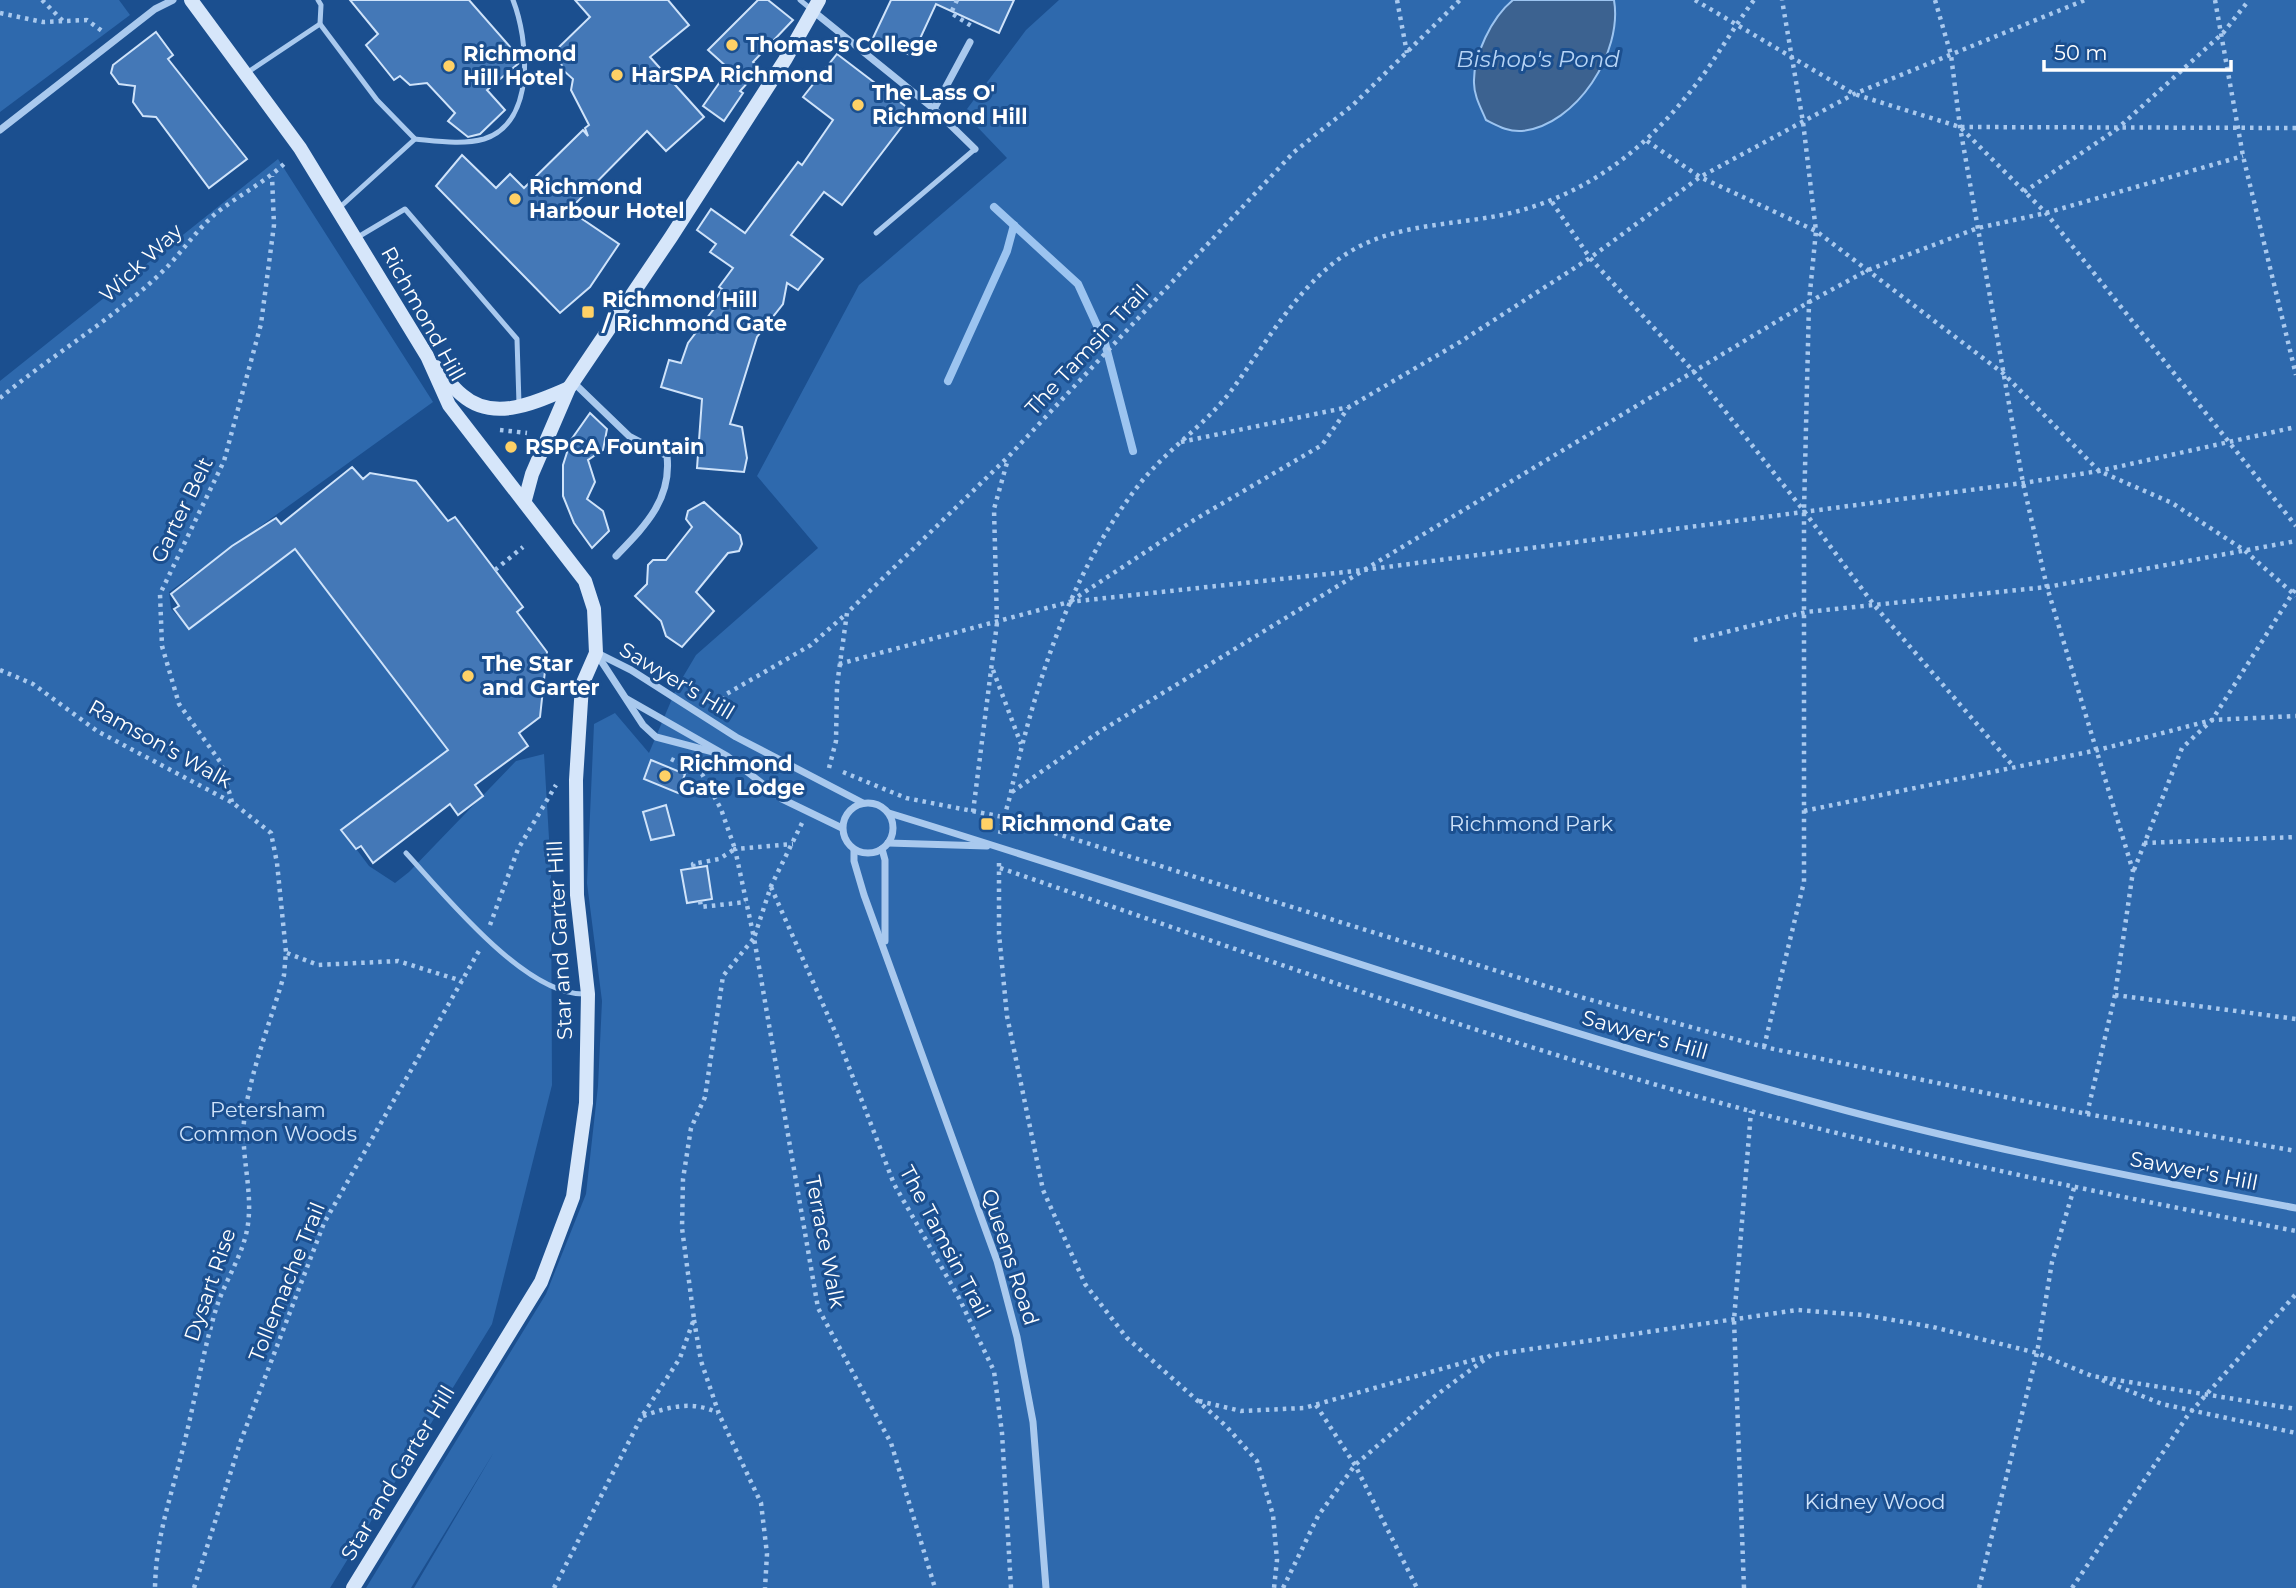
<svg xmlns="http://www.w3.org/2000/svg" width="2296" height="1588" font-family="Montserrat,sans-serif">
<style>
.green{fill:#2e69ad}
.water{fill:#3c6290;stroke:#9cc4f0;stroke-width:2}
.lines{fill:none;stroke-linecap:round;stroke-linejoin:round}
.stream{stroke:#9cc4f0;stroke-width:8}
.building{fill:#4478b7;stroke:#cfe3fa;stroke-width:2}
.path{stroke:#a9c9ee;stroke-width:4.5;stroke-dasharray:3.5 5;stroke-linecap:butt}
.lane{stroke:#a9c9ee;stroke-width:5}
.street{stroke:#a9c9ee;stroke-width:7}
.secondary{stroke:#d6e6fa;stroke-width:14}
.poi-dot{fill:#ffd166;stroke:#1b4f8f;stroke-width:2.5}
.labels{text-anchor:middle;stroke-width:6;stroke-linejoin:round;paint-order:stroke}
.poi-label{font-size:21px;font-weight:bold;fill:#fff;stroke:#1b4f8f;text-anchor:start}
.street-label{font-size:21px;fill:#fff;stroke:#1b4f8f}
.park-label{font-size:21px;fill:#cfe3fa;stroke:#1b4f8f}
.water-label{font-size:23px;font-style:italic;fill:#b5d3f5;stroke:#1b4f8f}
</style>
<rect width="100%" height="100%" fill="#1b4f8f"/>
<g class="green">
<polygon points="0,0 119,0 130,15 0,112"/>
<polygon points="1059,0 2296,0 2296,1588 414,1588 494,1452 411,1588 366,1588 546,1294 586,1194 598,1086 602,1001 587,883 594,724 615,713 649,753 677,687 696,655 818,548 757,476 859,285 1007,158 964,113 1026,30"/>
<polygon points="278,159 433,402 169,592 171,609 189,628 295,549 448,750 342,830 369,866 395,883 409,872 516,761 544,754 551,872 552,1085 492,1324 330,1588 0,1588 0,381"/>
</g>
<path class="water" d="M 1513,0 L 1614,0 C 1623,52 1577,125 1522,131 C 1508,132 1498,126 1486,120 C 1481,108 1474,96 1474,83 C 1473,56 1492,17 1513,0 Z"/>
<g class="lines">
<g class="stream">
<polyline points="994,207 1078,284 1105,343 1133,451"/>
<polyline points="948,381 1007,251 1014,225"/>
</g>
</g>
<g class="building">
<polygon points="350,0 469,0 519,57 519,63 487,90 505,110 480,134 468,137 448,121 455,113 427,83 410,85 400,76 394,80 366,45 378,34"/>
<polygon points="575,0 668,0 689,25 650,57 704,117 666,151 647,131 569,210 619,244 590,287 560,313 436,186 462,155 496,188 510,174 524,188 583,130 588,136 585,128 589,125 571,90 573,79 564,71 556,50 590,17"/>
<polygon points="758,0 768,0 793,20 753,62 760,69 740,91 743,93 724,121 703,106 729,69 708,50"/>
<polygon points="891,0 1014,0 999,33 936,4 912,56 873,38"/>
<polygon points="156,32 173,55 168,59 247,159 209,188 156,117 143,116 133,102 135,86 119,84 111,73 113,65"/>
<polygon points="837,54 913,112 842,205 824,192 791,235 823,259 798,290 787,283 783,304 757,337 730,424 742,427 747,458 744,472 697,468 702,399 661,387 669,360 681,363 688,343 716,306 713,303 722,289 719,287 733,268 710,252 716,244 697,230 711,209 745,233 798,162 802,165 833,120 803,97"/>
<polygon points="590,413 607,429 603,450 588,460 595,482 587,499 603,511 609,531 592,548 574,523 563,496 563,465 571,440"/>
<polygon points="352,467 363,479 370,473 416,481 448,521 455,517 523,607 517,612 547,652 540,717 519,733 528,746 475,785 483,796 458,815 450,804 373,863 361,846 356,849 341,830 448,750 295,549 189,629 174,609 179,606 171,594 232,546 276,518 281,524"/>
<polygon points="704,502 740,535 742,544 739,551 728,553 696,592 714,611 682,647 666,636 661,621 635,596 647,584 648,565 653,560 666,560 692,527 686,519 688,511"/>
<polygon points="651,760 685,774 678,793 644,779"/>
<polygon points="666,805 674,835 651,840 643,812"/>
<polygon points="707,866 712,899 687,903 681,870"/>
</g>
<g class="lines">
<g class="path">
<polyline points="42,0 63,21"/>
<polyline points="957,0 951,13 973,27"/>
<polyline points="1397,0 1407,53"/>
<polyline points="1695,0 1854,94 1960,127 2046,213 2296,526"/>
<polyline points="1935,0 1951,55 1960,127 2023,483 2047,587 2133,871 2115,995 2087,1114"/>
<polyline points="2215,0 2243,156 2296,375"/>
<polyline points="0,13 43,22 87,20 102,31"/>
<polyline points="1961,127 2296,128"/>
<polyline points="1647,141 1700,177 1816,231 2004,374 2099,471 2172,503 2244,550 2296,596"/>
<polyline points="2024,192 2117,129 2223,33 2249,0"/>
<polyline points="1552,202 1590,258 1695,373 1804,511 1874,605 2014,767"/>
<path d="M 0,398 C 53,354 120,315 168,266 C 184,249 197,230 214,215 C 238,195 265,183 287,161"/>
<polyline points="500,430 527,433"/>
<polyline points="1181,442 1349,407 1460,342 1590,258 1700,177 1854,94 2085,0"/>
<polyline points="495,570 523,547"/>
<polyline points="1071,601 1194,520 1322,445 1348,408"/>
<polyline points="1694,640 1806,612 2047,587 2296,541"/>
<polyline points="839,664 1069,602 1364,570 1809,302 1868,270 1978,228 2046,213 2243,156"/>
<path d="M 0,670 L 33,684 L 97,731 L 233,803 L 271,833 L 277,863 L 286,952 L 284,975 C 271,1020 252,1067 245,1113 C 239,1151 253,1187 248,1224 C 244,1254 225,1280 216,1309 C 202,1355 195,1401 183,1448 C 171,1498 156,1535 155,1588"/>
<polyline points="993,670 1021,744"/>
<polyline points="718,707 723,696 811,645 845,615"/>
<polyline points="671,759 702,774 721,809 735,849 719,859 693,864 694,868"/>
<polyline points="829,768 836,741 837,685 847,613 1009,456 1294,152 1353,105 1460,0"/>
<polyline points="843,772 906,798 1003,817 1584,998 1764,1047 2087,1114 2296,1151"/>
<polyline points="1012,792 1099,732 1364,570 2023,483 2099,471 2296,427"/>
<polyline points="232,802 221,763 179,704 162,646 160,594 224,461 261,324 274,225 272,176"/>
<polyline points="1804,811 2098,750 2212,720 2296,716"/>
<polyline points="973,812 997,623 994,509 1008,459"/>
<polyline points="802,823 771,886 754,938 818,1308 891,1443 935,1588"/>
<path d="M 1000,834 C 1003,818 1009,803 1012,787 C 1037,679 1072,568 1142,481 C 1169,448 1206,424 1231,391 C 1266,344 1299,282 1351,251 C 1396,224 1453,225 1502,215 C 1577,199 1637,157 1685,98 C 1711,68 1730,32 1754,0"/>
<polyline points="2144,843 2296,837"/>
<polyline points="999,863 999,934 1007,1016 1043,1190 1085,1284 1127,1338 1226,1426 1257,1461 1273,1515 1277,1560 1274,1588"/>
<path d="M 1000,868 C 1249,953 1499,1044 1754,1112 C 1933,1159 2114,1196 2296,1231"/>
<polyline points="2134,870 2182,748 2212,720 2296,588"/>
<polyline points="771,887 837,1036 894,1184 958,1296 994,1371 1002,1433 1011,1588"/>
<polyline points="700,901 701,907 746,902"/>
<polyline points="490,925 518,849 556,785"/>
<polyline points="287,953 318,965 398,961 462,981"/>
<polyline points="2115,995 2296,1019"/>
<polyline points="1764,1047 1804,882 1804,511 1809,302 1816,231 1803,122 1782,0"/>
<polyline points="694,1320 701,1361 719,1414 761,1503 767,1554 765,1588"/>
<polyline points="2102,1380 2162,1404 2296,1433"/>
<polyline points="1199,1401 1241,1411 1304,1408 1487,1356"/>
<polyline points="1316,1405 1355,1465 1417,1588"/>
<path d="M 643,1416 C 669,1407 692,1400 718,1413"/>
<polyline points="194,1588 240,1443 324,1223 480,949"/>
<polyline points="554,1588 642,1416 680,1358 694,1319 682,1228 683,1179 691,1128 705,1097 723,976 754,938 735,849 793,844"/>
<polyline points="1283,1588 1318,1516 1355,1465 1435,1396 1491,1355 1797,1310 1864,1315 1933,1327 2037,1353 2092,1376 2296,1409"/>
<polyline points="1744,1588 1734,1320 1751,1111"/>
<polyline points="1979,1588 2037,1353 2052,1262 2074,1188"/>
<polyline points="2072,1588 2188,1415 2296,1294"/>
</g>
<g class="lane">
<path d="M 318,0 L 321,5 L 320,24 L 377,100 L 415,139 C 437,141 463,145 484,139 C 537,122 528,38 513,0"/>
<polyline points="800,0 811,9"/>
<polyline points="248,72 320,24"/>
<polyline points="339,208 415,139"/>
<polyline points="876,233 975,149"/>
<polyline points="358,237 405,209 517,339 519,404"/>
<path d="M 406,853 C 444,894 526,997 586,994"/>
</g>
<g class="street">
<polyline points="813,11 934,109 975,149"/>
<polyline points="934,109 970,42"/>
<polyline points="0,130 155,9 173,0"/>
<path d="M 573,382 L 629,436 L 667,456 C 672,500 644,527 616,556"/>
<polyline points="596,653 643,725 656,737 717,753"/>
<polyline points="597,653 631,670 736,737 863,803"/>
<polyline points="627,699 727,756 782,799 842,828"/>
<circle cx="868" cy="828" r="25"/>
<path d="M 889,813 C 1200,908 1507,1019 1822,1104 C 1978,1147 2137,1178 2296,1208"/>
<polyline points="888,843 987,846"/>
<polyline points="882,849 885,860 885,941"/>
<polyline points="854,850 854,861 864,895 997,1261 1017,1337 1033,1422 1046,1588"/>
</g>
<g class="secondary">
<polyline points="191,0 300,148 427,356 449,405 585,581 594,609 596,653 582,685 576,780 577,895 588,994 586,1103 573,1197 541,1282 353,1588"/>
<path d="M 436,367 C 445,376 452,387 462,395 C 494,423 536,402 569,388"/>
<polyline points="525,500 532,474 569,388 671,237 785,60 819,0"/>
</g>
</g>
<g class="poi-dot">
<circle cx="732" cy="45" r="7"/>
<circle cx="449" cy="66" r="7"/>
<circle cx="617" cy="75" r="7"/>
<circle cx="858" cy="105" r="7"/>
<circle cx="515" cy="199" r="7"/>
<rect x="581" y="305" width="14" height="14" rx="3.5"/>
<circle cx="511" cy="447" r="7"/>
<circle cx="468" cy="676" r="7"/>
<circle cx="665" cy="776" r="7"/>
<rect x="980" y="817" width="14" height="14" rx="3.5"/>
</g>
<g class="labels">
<g class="poi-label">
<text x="746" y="52">Thomas's College</text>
<text x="463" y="61">Richmond<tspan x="463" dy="24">Hill Hotel</tspan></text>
<text x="631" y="82">HarSPA Richmond</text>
<text x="872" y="100">The Lass O'<tspan x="872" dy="24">Richmond Hill</tspan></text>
<text x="529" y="194">Richmond<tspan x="529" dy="24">Harbour Hotel</tspan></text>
<text x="602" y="307">Richmond Hill<tspan x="602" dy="24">/ Richmond Gate</tspan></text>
<text x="525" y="454">RSPCA Fountain</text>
<text x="482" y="671">The Star<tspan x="482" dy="24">and Garter</tspan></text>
<text x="679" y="771">Richmond<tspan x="679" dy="24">Gate Lodge</tspan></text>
<text x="1001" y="831">Richmond Gate</text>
</g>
<g class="street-label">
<text transform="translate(141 263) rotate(-43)" y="7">Wick Way</text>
<text transform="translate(423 314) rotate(61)" y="7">Richmond Hill</text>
<text transform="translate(1087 350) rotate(-47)" y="7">The Tamsin Trail</text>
<text transform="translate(182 510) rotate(-64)" y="7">Garter Belt</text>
<text transform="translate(677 681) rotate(31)" y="7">Sawyer's Hill</text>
<text transform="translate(160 744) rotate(29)" y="7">Ramson’s Walk</text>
<text transform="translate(560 940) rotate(-93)" y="7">Star and Garter Hill</text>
<text transform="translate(1645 1035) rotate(16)" y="7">Sawyer's Hill</text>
<text transform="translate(2194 1171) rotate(11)" y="7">Sawyer's Hill</text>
<text transform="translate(825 1242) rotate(79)" y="7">Terrace Walk</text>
<text transform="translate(945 1242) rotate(62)" y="7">The Tamsin Trail</text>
<text transform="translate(1010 1257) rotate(72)" y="7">Queens Road</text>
<text transform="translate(287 1282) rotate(-68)" y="7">Tollemache Trail</text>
<text transform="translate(210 1285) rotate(-71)" y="7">Dysart Rise</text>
<text transform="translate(398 1473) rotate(-59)" y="7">Star and Garter Hill</text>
</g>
<g class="park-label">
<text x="1531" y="831">Richmond Park</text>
<text x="268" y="1117">Petersham<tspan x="268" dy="24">Common Woods</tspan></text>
<text x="1875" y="1509">Kidney Wood</text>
</g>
<g class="water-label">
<text x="1538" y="67">Bishop's Pond</text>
</g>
</g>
<path d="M2044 60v10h187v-10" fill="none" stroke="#ffffff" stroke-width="3.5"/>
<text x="2054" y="60" font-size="21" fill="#ffffff" stroke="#1b4f8f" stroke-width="5" paint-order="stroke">50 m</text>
</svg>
